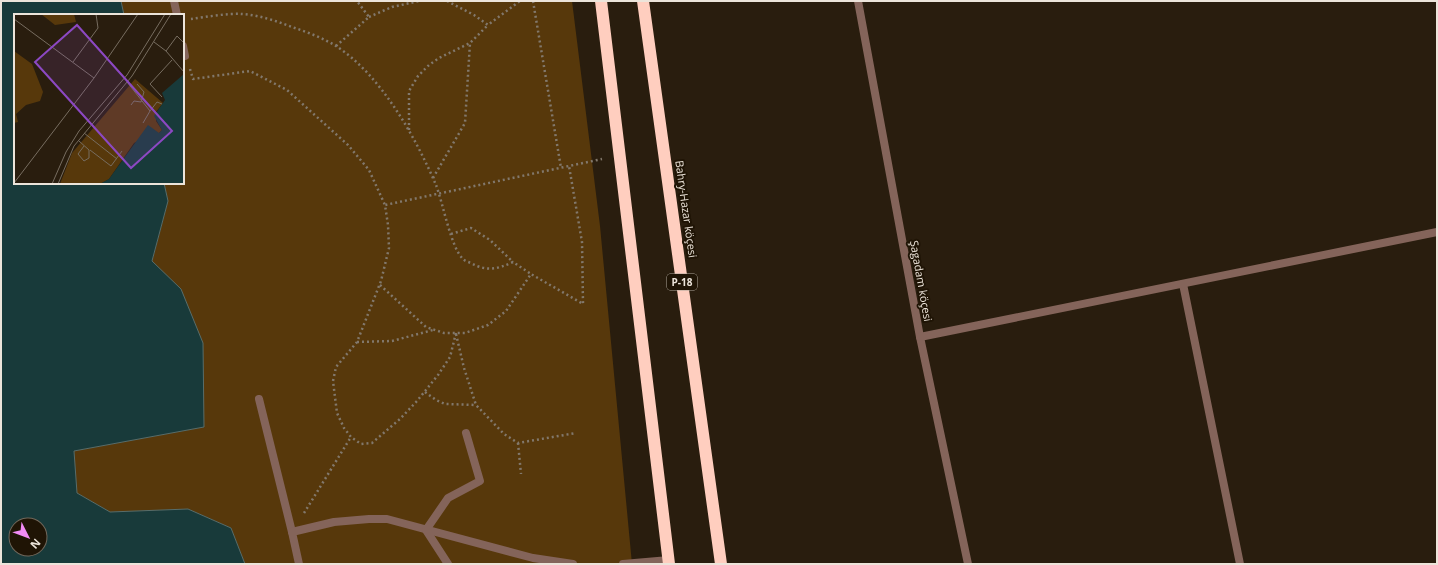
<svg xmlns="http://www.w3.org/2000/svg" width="1438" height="565" font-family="'Open Sans',sans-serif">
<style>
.green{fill:#57380b}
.water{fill:#183a3a;stroke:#586d6a;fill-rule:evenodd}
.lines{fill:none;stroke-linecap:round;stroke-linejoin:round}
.path{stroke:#82786c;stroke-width:2.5;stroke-dasharray:2 3;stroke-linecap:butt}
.lane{stroke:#84645a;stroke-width:8}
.street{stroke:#84645a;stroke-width:8}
.highway{stroke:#ffcebf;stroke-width:12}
.labels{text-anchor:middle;stroke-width:4;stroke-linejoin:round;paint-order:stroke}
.shield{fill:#1f1405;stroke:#aea69a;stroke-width:1}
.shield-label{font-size:10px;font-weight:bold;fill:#ece4da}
.street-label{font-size:11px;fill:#ece4da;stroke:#1f1405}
.inset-road{fill:none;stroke:#776d60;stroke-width:1}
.view{fill:#8c48c3;fill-opacity:0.15;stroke:#8c48c3;stroke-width:2}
.inset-edge{fill:none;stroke:#ece4da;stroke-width:2}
</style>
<rect width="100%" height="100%" fill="#291d0e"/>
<polygon class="green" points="121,1 572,1 600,226 632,564 245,564 231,528 188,509 110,512 77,493 74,451 204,427 181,289 152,262 168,201 164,183 183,183 183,15 124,15"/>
<path class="water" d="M 1,1 L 121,1 L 124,15 L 15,15 L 15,183 L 164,183 L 168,201 L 152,261 L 181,289 L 203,343 L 204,427 L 74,451 L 77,493 L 110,512 L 188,509 L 231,528 L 245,564 L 1,564 ZM 16,525 L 40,525 L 40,549 L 16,549 Z"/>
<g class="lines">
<g class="path">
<polyline points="447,1 474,15 488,25 520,1"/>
<polyline points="533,1 561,168"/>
<polyline points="369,17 392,7 419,1"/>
<path d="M 191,19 C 206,17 227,13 242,14 C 259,15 276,21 292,27 C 307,32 323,38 336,46 C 381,75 416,138 436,185 C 443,203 451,248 463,259 C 465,261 468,262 471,263 C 487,272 498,269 513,262 L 531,274"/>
<polyline points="336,46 369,17 357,1"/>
<polyline points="190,69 193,79 250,71 287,90 348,145 369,170 385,205"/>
<polyline points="409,130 409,91 418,76 429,65 439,58 470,43 488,25"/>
<polyline points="433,178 465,123 470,43"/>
<polyline points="451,234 471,228 490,240 513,262"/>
<polyline points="380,285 426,327 444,333 465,333 488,325 506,311 531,274 583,304 582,242 569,166"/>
<polyline points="456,333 450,357 438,375 417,401 400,419 372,443 361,444 351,437 344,428 337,413 333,381 336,367 357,342 381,281 389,248 388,225 385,205 602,159"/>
<polyline points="456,334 464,368 476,405 504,434 518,443 576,433"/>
<polyline points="357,342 392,341 433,330"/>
<polyline points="425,392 436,400 445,404 476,405"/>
<polyline points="518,443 521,474"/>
<polyline points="304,513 351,437"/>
</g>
<g class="lane">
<polyline points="174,1 177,15"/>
<polyline points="183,46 185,56"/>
<polyline points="259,399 292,532"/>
<polyline points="299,564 292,532 334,522 369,519 387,519 533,558 573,564"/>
<polyline points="448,564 426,530 448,498 480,481 466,433"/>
<polyline points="623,564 669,560"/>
</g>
<g class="street">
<polyline points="858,1 920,337 968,564"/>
<polyline points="1183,284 1240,564"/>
<polyline points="920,337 1437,232"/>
</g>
<g class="highway">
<polyline points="601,1 669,564"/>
<polyline points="643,1 721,564"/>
</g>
</g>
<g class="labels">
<rect class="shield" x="667" y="274" width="30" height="16" rx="3"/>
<g class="shield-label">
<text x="682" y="286">P-18</text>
</g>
<g class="street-label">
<text transform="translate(686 209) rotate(82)" y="4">Bahry-Hazar köçesi</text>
<text transform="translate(921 281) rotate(80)" y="4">Şagadam köçesi</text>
</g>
</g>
<g transform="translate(14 14)">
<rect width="170" height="170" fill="#291d0e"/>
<path d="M 27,0 L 60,0 L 62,8 L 41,11 ZM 0,37 L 18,50 L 29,78 L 26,87 L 12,91 L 2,100 L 4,108 L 0,109 ZM 121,65 L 149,89 L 142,98 L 142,107 L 148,116 L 145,119 L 126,122 L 126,126 L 120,129 L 95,165 L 86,170 L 46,170 L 58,139 Z" fill="#57380b"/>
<path d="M 170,60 L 170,170 L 86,170 L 95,165 L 134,111 L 145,119 L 148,116 L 140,102 L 151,86 L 148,79 Z" fill="#183a3a"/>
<path class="inset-road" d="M 0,5 L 80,64M 140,28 L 152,37 L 170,58M 152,37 L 163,22 L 170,29M 59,48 L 84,14 L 82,0M 113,68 L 136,97 L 143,88 L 148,90M 148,83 L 136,70 L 158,46M 117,91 L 120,87 L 127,88 L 130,78 L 123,70M 129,109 L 136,97M 70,119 L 103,145M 65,127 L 75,136 L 75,144 L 70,147 L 64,140 L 70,132M 76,136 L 97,152 L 108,137M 0,169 L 80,64 L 124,0M 38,170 L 52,138 L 65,117 L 113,61 L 151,0M 44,170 L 60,132 L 118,62 L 157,0"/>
<path class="view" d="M 63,11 L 158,117 L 117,154 L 21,48 Z"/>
<rect width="170" height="170" class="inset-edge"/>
</g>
<rect width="1438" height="565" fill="none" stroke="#ece4da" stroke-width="4"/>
<g transform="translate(28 537) rotate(132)"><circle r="19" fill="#1f1405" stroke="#71675a"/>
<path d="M0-3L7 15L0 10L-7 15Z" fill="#f18bf5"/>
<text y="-6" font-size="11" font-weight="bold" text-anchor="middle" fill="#ece4da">N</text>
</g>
</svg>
